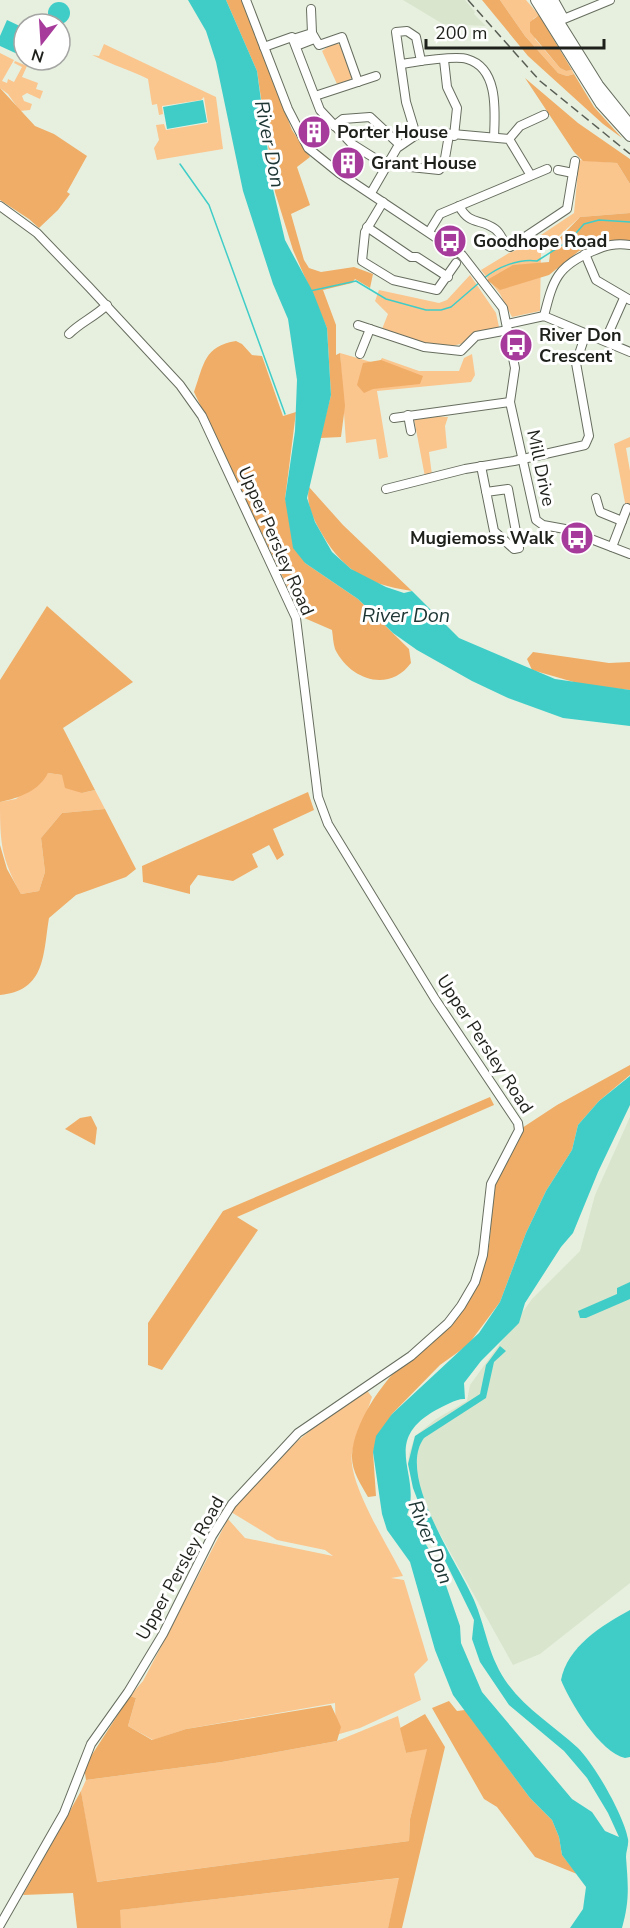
<svg xmlns="http://www.w3.org/2000/svg" width="630" height="1928" font-family="'Nunito Sans',sans-serif">
<style>
.built{fill:#d9e5cd}
.green{fill:#fbc58e}
.forest{fill:#f0ad67}
.water{fill:#40cdc8}
.lines{fill:none;stroke-linecap:round;stroke-linejoin:round}
.stream{stroke:#40cdc8;stroke-width:1.5}
.minor-casing{stroke:#676e5f;stroke-width:10}
.major-casing{stroke:#676e5f;stroke-width:12}
.minor{stroke:#fff;stroke-width:8}
.major{stroke:#fff;stroke-width:10}
.rail{stroke:#595e55;stroke-width:1.5;stroke-dasharray:9 4.5;stroke-linecap:butt}
.labels{text-anchor:middle;stroke-width:6;stroke-linejoin:round;paint-order:stroke}
.poi-label{font-size:18px;font-weight:bold;fill:#1e211b;stroke:#fff;text-anchor:start}
.street-label{font-size:18px;fill:#1e211b;stroke:#fff}
.water-label{font-size:20px;font-style:italic;fill:#1e3634;stroke:#fff}
</style>
<rect width="100%" height="100%" fill="#e7f0df"/>
<g class="built">
<polygon points="403,0 465,0 475,12 474,14 486,26 443,24"/>
<polygon points="630,1117 630,1583 540,1654 513,1665 435,1525 426,1522 413,1487 408,1464 409,1454 415,1436 436,1419 467,1401 470,1385 532,1299 580,1251 595,1195"/>
</g>
<g class="green">
<polygon points="500,0 526,0 539,15 533,19 535,39 560,68 566,71 572,70 574,74 567,76 558,73 525,36"/>
<polygon points="334,42 340,45 352,77 350,80 337,84 322,51 329,46 329,43"/>
<path d="M 104,44 L 216,97 L 223,149 L 157,160 L 154,148 L 159,140 L 156,125 L 164,124 L 166,130 L 208,123 L 204,97 L 201,100 L 162,106 L 163,114 L 159,115 L 157,104 L 152,105 L 148,79 C 132,71 113,65 92,55 L 99,56 Z"/>
<polygon points="0,53 14,60 2,81 7,83 8,79 14,82 22,67 14,63 15,61 27,66 22,77 38,83 36,89 43,91 40,99 27,93 22,96 24,101 32,104 30,110 20,111 8,94 0,88"/>
<polygon points="579,160 617,163 630,184 630,213 580,217 541,252 540,311 512,317 500,294 481,270 509,253 542,240 541,235 574,213"/>
<path d="M 470,275 L 496,313 L 499,327 C 487,331 476,339 464,343 C 437,352 408,338 382,329 L 388,314 L 375,301 L 379,290 L 439,303 L 447,300 Z"/>
<polygon points="340,353 378,364 382,358 419,371 459,371 464,358 472,354 475,375 471,382 377,391 388,457 379,459 376,439 346,443"/>
<polygon points="429,416 448,417 445,426 447,448 429,452 432,475 425,477 414,419"/>
<polygon points="630,437 630,447 626,448 630,471 630,507 626,508 614,444"/>
<path d="M 48,773 L 62,775 L 82,793 L 95,790 L 105,809 L 62,813 L 41,838 L 45,872 L 39,891 L 21,894 C 1,858 0,843 0,802 L 16,799 Z"/>
<path d="M 366,1389 L 372,1397 C 366,1416 356,1434 352,1453 C 347,1483 389,1547 403,1576 L 391,1578 L 404,1580 L 428,1660 L 414,1674 L 421,1700 L 360,1728 L 336,1735 L 335,1703 L 186,1729 L 153,1740 L 128,1726 L 136,1698 L 130,1696 L 143,1681 L 228,1519 L 245,1538 L 333,1556 L 325,1550 L 277,1540 L 231,1512 C 267,1460 316,1425 366,1389 Z"/>
<polygon points="398,1716 406,1753 428,1748 410,1819 409,1841 96,1882 81,1791 86,1780 222,1762 337,1741"/>
<polygon points="400,1878 388,1928 121,1928 119,1910"/>
</g>
<g class="forest">
<polygon points="226,0 242,0 292,130 310,157 297,167 310,205 291,214 304,260 309,268 321,272 354,267 373,274 370,288 355,279 352,283 323,290 336,325 336,355 340,353 345,406 341,437 320,438 331,395 327,328 293,250 275,192 257,71"/>
<polygon points="482,0 500,0 525,36 558,73 567,76 574,74 594,107 622,138 603,124 528,56"/>
<polygon points="539,15 572,70 566,71 560,68 530,32 530,22"/>
<polygon points="525,78 578,123 630,159 630,184 617,163 583,161 574,152"/>
<polygon points="0,88 35,126 54,134 87,156 67,192 70,194 58,210 39,228 29,219 0,200"/>
<polygon points="630,213 630,243 608,243 579,251 549,275 500,290 487,280 513,265 549,262 551,247 580,217"/>
<path d="M 236,341 L 242,344 L 252,355 L 262,356 L 283,416 L 296,412 L 285,499 L 305,563 L 358,599 L 409,649 L 411,663 C 389,693 350,680 335,649 C 333,643 333,636 332,630 L 302,617 L 194,392 C 204,364 204,346 236,341 Z"/>
<polygon points="381,360 423,376 420,384 373,389 364,393 357,385 363,363"/>
<path d="M 309,487 L 343,525 L 412,591 C 364,584 341,569 318,527 C 311,514 306,501 309,487 Z"/>
<path d="M 47,606 L 133,682 L 63,728 L 95,790 L 82,793 L 65,788 L 62,775 L 48,773 C 39,791 19,798 0,802 L 0,680 Z"/>
<polygon points="533,652 609,663 630,662 630,690 584,685 532,670 527,659"/>
<polygon points="308,792 314,810 273,829 284,855 277,860 269,845 252,854 258,867 233,881 198,875 190,886 190,894 143,882 142,866"/>
<path d="M 105,809 L 136,869 L 126,877 L 76,895 L 49,918 C 43,954 46,991 0,995 L 0,845 L 7,869 L 21,894 L 39,891 L 45,872 L 41,838 L 62,813 Z"/>
<path d="M 630,1065 L 630,1075 L 599,1101 L 578,1125 L 572,1150 L 546,1191 L 526,1233 L 500,1302 L 468,1345 L 440,1365 L 392,1414 L 373,1452 L 376,1496 L 368,1497 C 361,1485 351,1470 352,1455 C 354,1423 380,1386 402,1364 C 413,1354 427,1346 438,1336 C 452,1322 471,1289 481,1271 C 495,1246 488,1213 494,1185 C 499,1164 517,1150 522,1128 L 557,1105 Z"/>
<polygon points="490,1097 494,1105 237,1217 258,1230 162,1370 148,1365 148,1323 223,1211"/>
<polygon points="91,1116 97,1128 95,1145 65,1129 80,1118"/>
<polygon points="130,1696 136,1698 128,1726 152,1740 186,1729 331,1705 341,1727 337,1741 222,1762 86,1780 84,1767"/>
<polygon points="449,1701 457,1711 465,1710 530,1798 552,1820 559,1837 562,1855 577,1874 535,1857 497,1807 484,1799 432,1708"/>
<polygon points="425,1714 445,1747 402,1928 388,1928 399,1878 120,1910 121,1928 77,1928 73,1893 23,1895 81,1791 97,1882 409,1841 410,1819 427,1749 406,1753 400,1728"/>
</g>
<g class="water">
<polygon points="188,0 226,0 257,71 273,189 285,240 313,292 327,328 331,395 307,498 315,522 332,552 351,569 386,587 404,593 412,591 459,638 555,679 630,690 630,726 563,718 508,698 472,681 417,650 393,633 358,599 305,563 293,548 285,499 295,431 297,380 288,319 273,284 243,191 216,62 206,31"/>
<circle cx="59" cy="13" r="11"/>
<polygon points="7,20 24,28 24,57 0,46 0,36"/>
<polygon points="203,100 207,122 167,129 163,107"/>
<path d="M 630,1076 L 630,1105 L 598,1172 L 573,1233 L 561,1247 L 525,1303 L 519,1323 L 481,1361 L 464,1383 L 465,1399 C 457,1398 444,1406 436,1410 C 379,1442 423,1475 407,1515 L 415,1521 L 416,1529 L 439,1565 L 460,1626 L 461,1643 L 482,1692 L 572,1799 L 592,1812 L 605,1831 L 619,1837 L 608,1813 L 587,1778 L 564,1751 L 509,1705 L 480,1662 L 472,1639 L 474,1620 L 426,1522 L 413,1488 L 408,1464 L 415,1436 L 480,1394 L 486,1365 L 500,1346 L 506,1351 L 494,1362 L 486,1398 L 424,1438 C 396,1476 458,1563 474,1600 C 486,1628 487,1652 505,1680 C 524,1708 553,1725 578,1748 C 595,1765 624,1816 628,1839 C 629,1845 626,1851 626,1857 C 628,1885 630,1900 622,1928 L 570,1928 L 583,1909 L 586,1887 L 562,1855 L 559,1837 L 552,1820 L 530,1798 L 453,1695 L 435,1650 L 410,1562 L 387,1530 L 382,1514 L 373,1452 L 376,1436 L 392,1414 L 479,1333 L 500,1302 L 526,1233 L 546,1191 L 572,1150 L 578,1125 L 599,1101 Z"/>
<polygon points="630,1282 630,1299 586,1318 580,1318 578,1311 617,1294 617,1288"/>
<path d="M 630,1610 L 630,1757 L 625,1758 C 600,1753 570,1702 561,1680 C 567,1647 602,1625 630,1610 Z"/>
</g>
<g class="lines">
<g class="stream">
<polyline points="180,164 209,205 285,414"/>
<path d="M 483,279 C 497,267 520,258 537,261 L 570,240 L 584,224 L 599,220 L 630,222"/>
<polyline points="310,291 356,281 386,299 426,310 441,310 451,307 480,282"/>
</g>
<g class="minor-casing">
<g id="minor">
<polyline points="246,0 288,109 308,148 339,173 462,255 503,308 515,368 510,402 536,520 543,525 565,529 630,554"/>
<polyline points="554,0 564,18"/>
<polyline points="554,23 610,0"/>
<polyline points="312,33 319,45 342,37 358,82"/>
<polyline points="293,39 312,33 311,9"/>
<polyline points="296,46 314,39"/>
<polyline points="264,47 292,37 320,110 352,144 387,166"/>
<polyline points="444,60 447,87 457,108 454,136"/>
<path d="M 401,64 C 415,62 455,55 467,59 C 499,68 495,112 494,137"/>
<polyline points="315,96 376,76"/>
<polyline points="334,126 343,119 370,117 400,145"/>
<polyline points="416,135 406,102 396,32 407,31 416,37 421,61"/>
<polyline points="509,139 520,126 544,115"/>
<polyline points="390,160 401,166 439,170 444,164 449,135"/>
<polyline points="558,170 573,173"/>
<polyline points="371,193 397,148 416,135 430,132 509,139 530,174"/>
<polyline points="383,202 365,232 362,261 393,280 437,290 456,263"/>
<polyline points="0,206 37,233 89,287 180,385 202,416 296,618 318,797 328,824 435,999 518,1123 519,1130 491,1184 483,1255 475,1282 461,1306 448,1323 411,1356 298,1433 232,1504 212,1536 163,1634 128,1692 91,1744 64,1813 0,1925"/>
<path d="M 459,206 C 470,226 480,218 495,229 C 502,234 503,244 510,247 L 567,209 L 575,161"/>
<polyline points="367,227 411,257 417,257 448,277"/>
<polyline points="429,232 440,214 547,169"/>
<polyline points="585,254 596,280 630,300"/>
<path d="M 544,316 C 553,280 557,266 593,251 C 606,245 616,243 630,245"/>
<polyline points="507,324 544,316 630,352"/>
<polyline points="358,325 424,347 461,351 476,336 508,330"/>
<path d="M 69,334 C 81,322 93,318 107,305"/>
<polyline points="605,341 624,298"/>
<polyline points="360,354 370,329"/>
<polyline points="408,415 411,431"/>
<polyline points="394,418 510,402"/>
<polyline points="481,466 494,531 514,549 519,548 508,489 486,492"/>
<polyline points="386,489 465,469 514,461 585,445 589,436 576,363 586,333"/>
<polyline points="596,498 600,512 622,521"/>
<polyline points="612,547 627,508"/>
</g>
</g>
<g class="major-casing">
<g id="major">
<polyline points="536,0 601,104 630,136"/>
<polyline points="545,0 598,85 630,125"/>
</g>
</g>
<use href="#minor" class="minor"/>
<use href="#major" class="major"/>
<polyline class="rail" points="468,0 540,81 630,154"/>
</g>
<defs>
<g id="building-disc" transform="scale(1.725)"><circle r="9.5" fill="#a73b9b" stroke="#fff"/><path d="M-4-6H4V6H1V3H-1V6H-4ZM-2.5-4.3h1.7v1.8h-1.7ZM.8-4.3h1.7v1.8H.8ZM-2.5-1h1.7V.8h-1.7ZM.8-1h1.7V.8H.8Z" fill="#fff"/></g>
<g id="bus-disc" transform="scale(1.725)"><circle r="9.5" fill="#a73b9b" stroke="#fff"/><path d="M-5-6H5V4H4V6H2V4H-2V6H-4V4H-5ZM-3.5-4V0h7V-4ZM-3.5 1.2v1.5H-2V1.2ZM2 1.2v1.5H3.5V1.2Z" fill="#fff"/></g>
</defs>
<g fill-rule="evenodd">
<use href="#building-disc" x="314" y="132"/>
<use href="#building-disc" x="348" y="163"/>
<use href="#bus-disc" x="450" y="241"/>
<use href="#bus-disc" x="516" y="345"/>
<use href="#bus-disc" x="577" y="538"/>
</g>
<g class="labels">
<g class="poi-label">
<text x="337" y="138">Porter House</text>
<text x="371" y="169">Grant House</text>
<text x="473" y="247">Goodhope Road</text>
<text x="539" y="341">River Don<tspan x="539" dy="21">Crescent</tspan></text>
<text x="554" y="544" text-anchor="end">Mugiemoss Walk</text>
</g>
<g class="street-label">
<text transform="translate(541 468) rotate(78)" y="6">Mill Drive</text>
<text transform="translate(276 541) rotate(66)" y="6">Upper Persley Road</text>
<text transform="translate(485 1044) rotate(57)" y="6">Upper Persley Road</text>
<text transform="translate(180 1568) rotate(-61)" y="6">Upper Persley Road</text>
</g>
<g class="water-label">
<text transform="translate(270 144) rotate(79)" y="7">River Don</text>
<text x="406" y="622">River Don</text>
<text transform="translate(431 1542) rotate(68)" y="7">River Don</text>
</g>
</g>
<g transform="translate(42 42) rotate(197)"><circle r="28" fill="#ffffff" stroke="#a5a6a4" stroke-width="1.5"/>
<path d="M0-4.5L10 22L0 15L-10 22Z" fill="#a73b9b"/>
<text y="-9" font-size="16" font-weight="bold" text-anchor="middle" fill="#1e211b">N</text>
</g>
<path d="M426 39v9h178v-9" fill="none" stroke="#1e211b" stroke-width="3"/>
<text x="435" y="39" font-size="18" fill="#1e211b" stroke="#ffffff" stroke-width="4.5" paint-order="stroke">200 m</text>
</svg>
